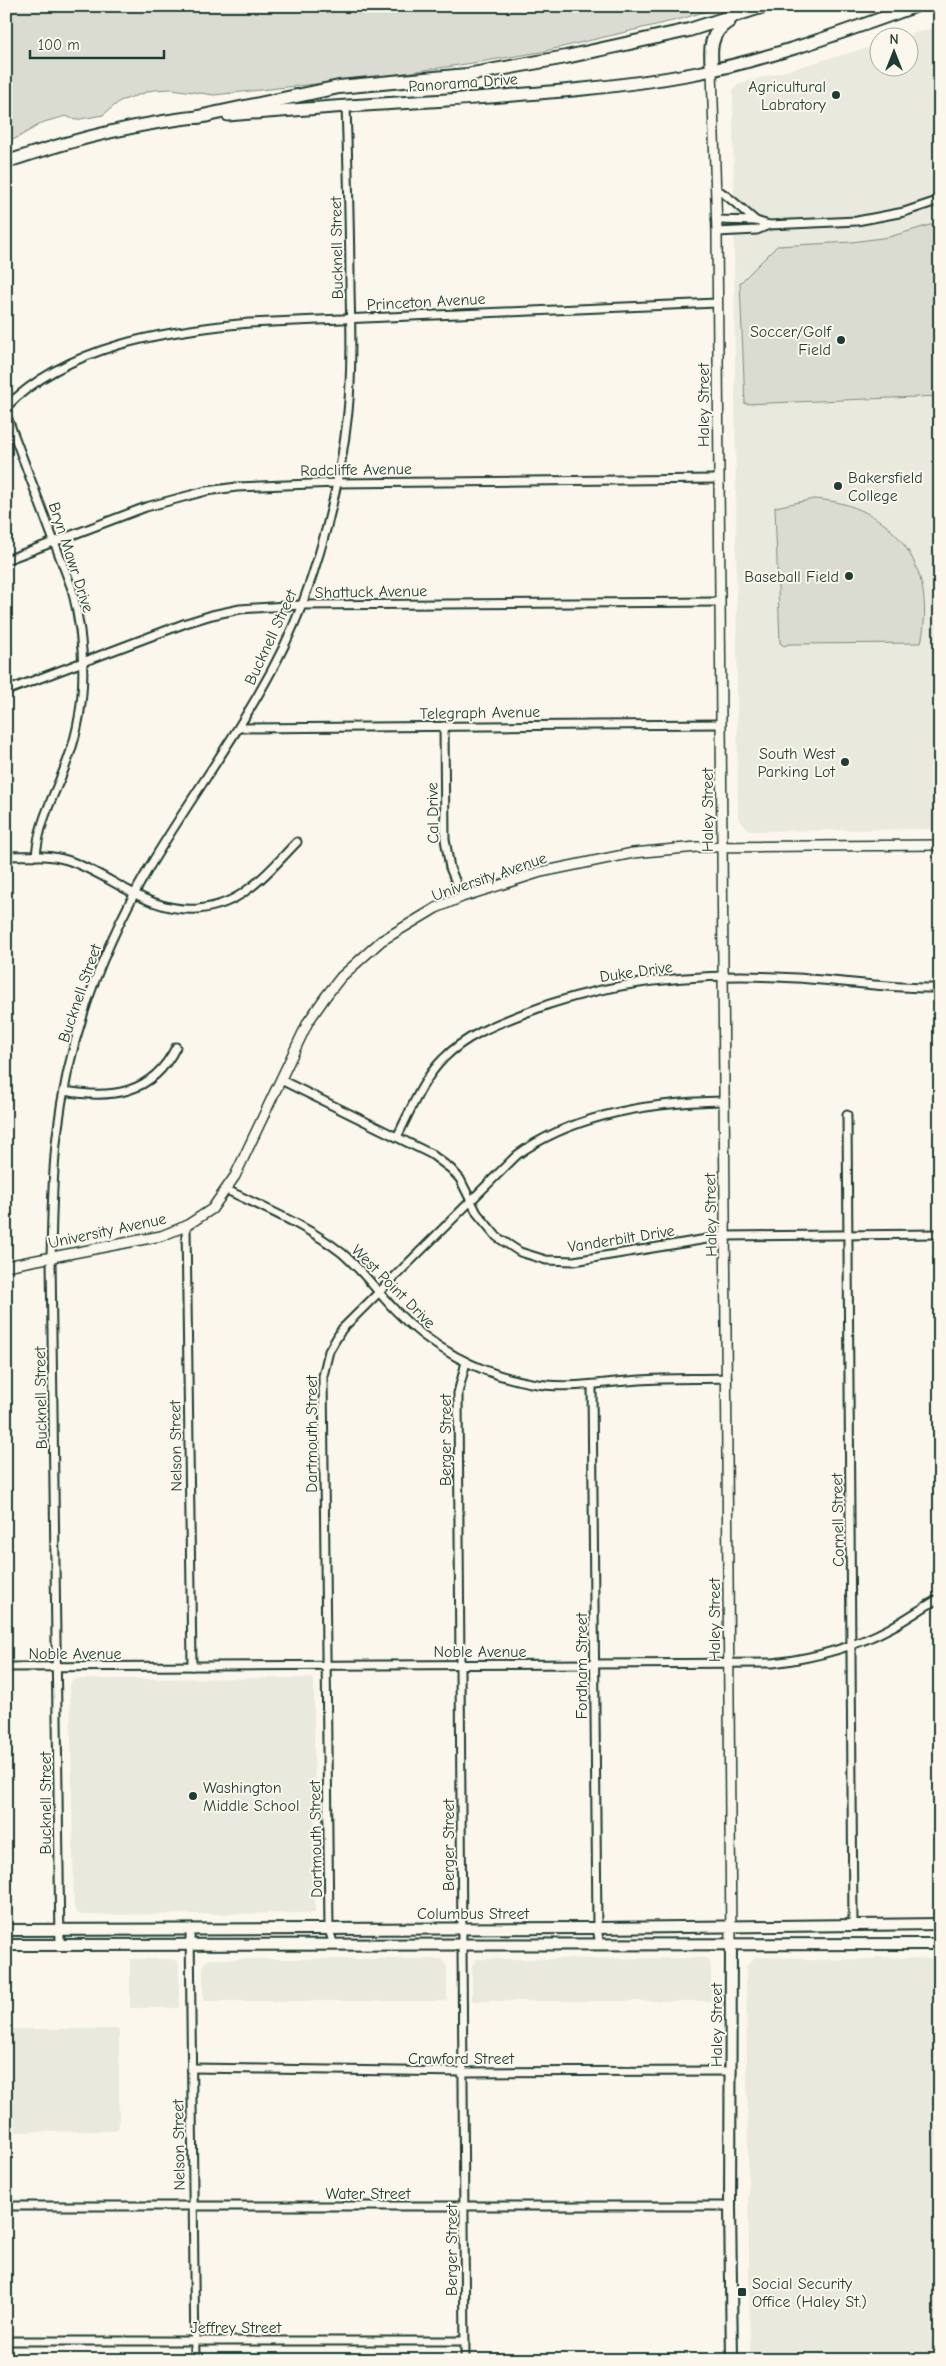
<svg xmlns="http://www.w3.org/2000/svg" width="946" height="2366" font-family="'Comic Neue',sans-serif">
<style>
.built{fill:#eae9de}
.green{fill:#dbdcd1;stroke:#7d8c82}
.lines{fill:none;stroke-linecap:round;stroke-linejoin:round}
.minor-casing{stroke:#1f3d34;stroke-width:11}
.tertiary-casing{stroke:#1f3d34;stroke-width:12}
.secondary-casing{stroke:#1f3d34;stroke-width:14}
.primary-casing{stroke:#1f3d34;stroke-width:15}
.motorway-casing{stroke:#1f3d34;stroke-width:16}
.minor{stroke:#fbf7ec;stroke-width:7}
.tertiary{stroke:#fbf7ec;stroke-width:9}
.secondary{stroke:#fbf7ec;stroke-width:10}
.primary{stroke:#fbf7ec;stroke-width:11}
.motorway{stroke:#fbf7ec;stroke-width:12}
.poi-dot{fill:#1f3d34;stroke:#fbf7ec;stroke-width:2}
.labels{text-anchor:middle;stroke-width:4;stroke-linejoin:round;paint-order:stroke}
.street-label{font-size:16px;fill:#1f3d34;stroke:#fbf7ec}
.poi-label{font-size:16px;fill:#1f3d34;stroke:#fbf7ec;text-anchor:end}
</style>
<rect width="100%" height="100%" fill="#fbf7ec"/>
<filter id="ink" filterUnits="userSpaceOnUse"><feTurbulence type="fractalNoise" baseFrequency=".02" numOctaves="2"/><feDisplacementMap in="SourceGraphic" scale="10" xChannelSelector="R" yChannelSelector="G"/><feConvolveMatrix kernelMatrix="1 2 1 2 8 2 1 2 1" color-interpolation-filters="sRGB"/></filter>
<g filter="url(#ink)">
<g class="built">
<polygon points="940,26 940,829 752,831 747,829 738,818 733,90 738,84 878,45 878,68 908,68 908,38 901,37"/>
<polygon points="308,1678 313,1679 314,1683 315,1913 82,1915 76,1912 74,1907 70,1685 72,1681 76,1679"/>
<polygon points="755,1957 805,1958 806,1960 875,1959 876,1957 940,1959 940,2360 750,2360 746,1967"/>
<polygon points="704,1958 709,1960 711,1966 711,2001 472,2001 472,1965 477,1959"/>
<polygon points="130,1959 171,1959 177,1961 179,1966 179,2008 130,2008"/>
<polygon points="211,1959 442,1959 447,1967 447,2001 203,2001 203,1966 205,1962"/>
<polygon points="6,2029 119,2029 119,2127 115,2131 6,2132"/>
</g>
<g class="green">
<polygon points="6,6 723,6 681,19 541,52 473,63 370,78 214,95 172,89 153,90 120,101 103,115 75,120 66,116 44,122 15,139 6,137"/>
<polygon points="940,222 940,396 745,404 740,283 777,246 852,242 889,237"/>
<path d="M 814,499 C 893,504 938,566 921,643 L 789,644 L 784,646 L 780,643 L 775,507 Z"/>
</g>
<g class="lines">
<g class="minor-casing">
<g id="minor">
<path d="M 716,189 C 731,197 742,210 756,221"/>
<polyline points="716,220 756,221 769,225 857,221 904,212 940,200"/>
<polyline points="717,232 757,230 769,225"/>
<path d="M 6,407 C 68,345 165,331 249,323 L 717,303"/>
<path d="M 6,414 L 72,589 C 86,645 88,704 68,759 C 56,793 39,819 36,856"/>
<polyline points="6,560 146,507 206,491 237,487 337,483 719,479"/>
<polyline points="6,691 186,623 212,615 240,609 301,605 720,602"/>
<polyline points="444,726 445,839 450,868 462,897"/>
<polyline points="239,728 721,724"/>
<path d="M 6,856 C 26,856 48,854 67,860 C 113,875 146,913 198,909 C 215,907 233,901 247,890 C 266,877 281,858 297,842"/>
<polyline points="281,1080 431,1154 451,1169 460,1179 477,1213 497,1237 520,1252 546,1260 574,1261 725,1236 940,1234"/>
<path d="M 64,1091 C 111,1099 152,1095 176,1047"/>
<polyline points="847,1115 853,1924"/>
<path d="M 397,1137 C 411,1110 422,1080 443,1059 C 465,1036 496,1024 525,1013 C 611,979 705,972 797,978 C 845,981 891,989 940,988"/>
<path d="M 227,1190 C 266,1209 308,1226 342,1253 C 362,1270 376,1290 394,1309 C 430,1347 479,1374 531,1383 C 568,1390 603,1382 640,1380 C 669,1378 698,1379 727,1378"/>
<polyline points="186,1226 192,1666"/>
<polyline points="592,1386 597,1928 600,1945"/>
<path d="M 6,1667 L 773,1663 C 814,1658 853,1648 890,1628 C 907,1619 923,1607 940,1598"/>
<polyline points="190,1930 195,2360"/>
<path d="M 60,1945 L 51,1258 C 52,1217 52,1176 57,1135 C 68,1040 102,948 150,866 C 202,778 267,698 303,602 C 326,540 341,477 348,412 C 352,371 351,330 350,289 C 350,228 348,167 346,106"/>
<path d="M 334,1945 L 329,1930 L 323,1376 L 329,1351 L 342,1329 L 517,1155 C 575,1113 655,1102 724,1101"/>
<polyline points="191,2068 464,2072 732,2071"/>
<polyline points="6,2206 730,2206"/>
<polyline points="6,2341 465,2341"/>
<polyline points="465,2360 458,1393 466,1362"/>
</g>
</g>
<g class="tertiary-casing">
<g id="tertiary">
<polyline points="712,70 717,232 731,1944"/>
<polyline points="6,1266 161,1236 186,1226 212,1209 235,1176 308,1022 326,996 341,977 381,941 436,908 462,897 541,872 633,853 697,847 940,845"/>
</g>
</g>
<g class="secondary-casing">
<g id="secondary">
<polyline points="6,1930 597,1928 940,1924"/>
<polyline points="731,1944 730,2206 732,2360"/>
<polyline points="6,1945 940,1944"/>
</g>
</g>
<g class="primary-casing">
<g id="primary">
<path d="M 228,115 C 301,109 374,104 447,100 C 529,94 611,89 692,74 C 769,60 843,32 916,6"/>
<path d="M 6,162 C 71,140 138,122 207,116"/>
</g>
</g>
<g class="motorway-casing">
<g id="motorway">
<path d="M 712,70 C 710,50 709,33 729,21"/>
<polyline points="198,117 339,87 467,75 566,57 689,30 764,6"/>
</g>
</g>
<use href="#minor" class="minor"/>
<use href="#tertiary" class="tertiary"/>
<use href="#secondary" class="secondary"/>
<use href="#primary" class="primary"/>
<use href="#motorway" class="motorway"/>
</g>
</g>
<g class="poi-dot">
<circle cx="836" cy="95" r="5"/>
<circle cx="841" cy="340" r="5"/>
<circle cx="838" cy="486" r="5"/>
<circle cx="849" cy="576" r="5"/>
<circle cx="845" cy="762" r="5"/>
<circle cx="193" cy="1796" r="5"/>
<rect x="737" y="2287" width="10" height="10" rx="2.5"/>
</g>
<g class="labels">
<g class="street-label">
<text transform="translate(463 82) rotate(-4)" y="6">Panorama Drive</text>
<text transform="translate(336 248) rotate(-91)" y="6">Bucknell Street</text>
<text transform="translate(426 301) rotate(-3)" y="6">Princeton Avenue</text>
<text transform="translate(703 405) rotate(-90)" y="6">Haley Street</text>
<text transform="translate(356 469) rotate(-1)" y="6">Radcliffe Avenue</text>
<text transform="translate(72 557) rotate(72)" y="6">Bryn Mawr Drive</text>
<text transform="translate(371 591) rotate(-1)" y="6">Shattuck Avenue</text>
<text transform="translate(270 637) rotate(-65)" y="6">Bucknell Street</text>
<text transform="translate(480 712) rotate(-1)" y="6">Telegraph Avenue</text>
<text transform="translate(707 810) rotate(-90)" y="6">Haley Street</text>
<text transform="translate(432 813) rotate(-91)" y="6">Cal Drive</text>
<text transform="translate(489 876) rotate(-19)" y="6">University Avenue</text>
<text transform="translate(636 971) rotate(-8)" y="6">Duke Drive</text>
<text transform="translate(79 993) rotate(-71)" y="6">Bucknell Street</text>
<text transform="translate(710 1215) rotate(-91)" y="6">Haley Street</text>
<text transform="translate(107 1230) rotate(-12)" y="6">University Avenue</text>
<text transform="translate(621 1238) rotate(-9)" y="6">Vanderbilt Drive</text>
<text transform="translate(394 1286) rotate(45)" y="6">West Point Drive</text>
<text transform="translate(40 1398) rotate(-91)" y="6">Bucknell Street</text>
<text transform="translate(311 1434) rotate(-90)" y="6">Dartmouth Street</text>
<text transform="translate(445 1440) rotate(-90)" y="6">Berger Street</text>
<text transform="translate(175 1446) rotate(-91)" y="6">Nelson Street</text>
<text transform="translate(837 1520) rotate(-91)" y="6">Cornell Street</text>
<text transform="translate(714 1620) rotate(-90)" y="6">Haley Street</text>
<text x="480" y="1657">Noble Avenue</text>
<text x="75" y="1659">Noble Avenue</text>
<text transform="translate(581 1666) rotate(-90)" y="6">Fordham Street</text>
<text transform="translate(45 1803) rotate(-90)" y="6">Bucknell Street</text>
<text transform="translate(315 1839) rotate(-91)" y="6">Dartmouth Street</text>
<text transform="translate(448 1845) rotate(-90)" y="6">Berger Street</text>
<text x="473" y="1919">Columbus Street</text>
<text transform="translate(716 2025) rotate(-90)" y="6">Haley Street</text>
<text x="461" y="2064">Crawford Street</text>
<text transform="translate(178 2145) rotate(-91)" y="6">Nelson Street</text>
<text x="368" y="2199">Water Street</text>
<text transform="translate(451 2250) rotate(-90)" y="6">Berger Street</text>
<text x="236" y="2333">Jeffrey Street</text>
</g>
<g class="poi-label">
<text x="826" y="92">Agricultural<tspan x="826" dy="18">Labratory</tspan></text>
<text x="831" y="337">Soccer/Golf<tspan x="831" dy="18">Field</tspan></text>
<text x="848" y="483" text-anchor="start">Bakersfield<tspan x="848" dy="18">College</tspan></text>
<text x="839" y="582">Baseball Field</text>
<text x="835" y="759">South West<tspan x="835" dy="18">Parking Lot</tspan></text>
<text x="203" y="1793" text-anchor="start">Washington<tspan x="203" dy="18">Middle School</tspan></text>
<text x="752" y="2289" text-anchor="start">Social Security<tspan x="752" dy="18">Office (Haley St.)</tspan></text>
</g>
</g>
<rect width="946" height="2366" fill="none" stroke="#fbf7ec" stroke-width="25"/>
<rect x="12" y="12" width="921" height="2341" fill="none" stroke="#1f3d34" stroke-width="2" filter="url(#ink)"/>
<g transform="translate(894 52)"><circle r="24" fill="#fbf7ec" stroke="#a3ada2"/>
<path d="M0-4L9 19L0 12L-9 19Z" fill="#1f3d34"/>
<text y="-8" font-size="14" font-weight="bold" text-anchor="middle" fill="#1f3d34">N</text>
</g>
<path d="M30 50v8h134v-8" fill="none" stroke="#1f3d34" stroke-width="2.5"/>
<text x="38" y="50" font-size="15" fill="#1f3d34" stroke="#fbf7ec" stroke-width="4" paint-order="stroke">100 m</text>
</svg>
